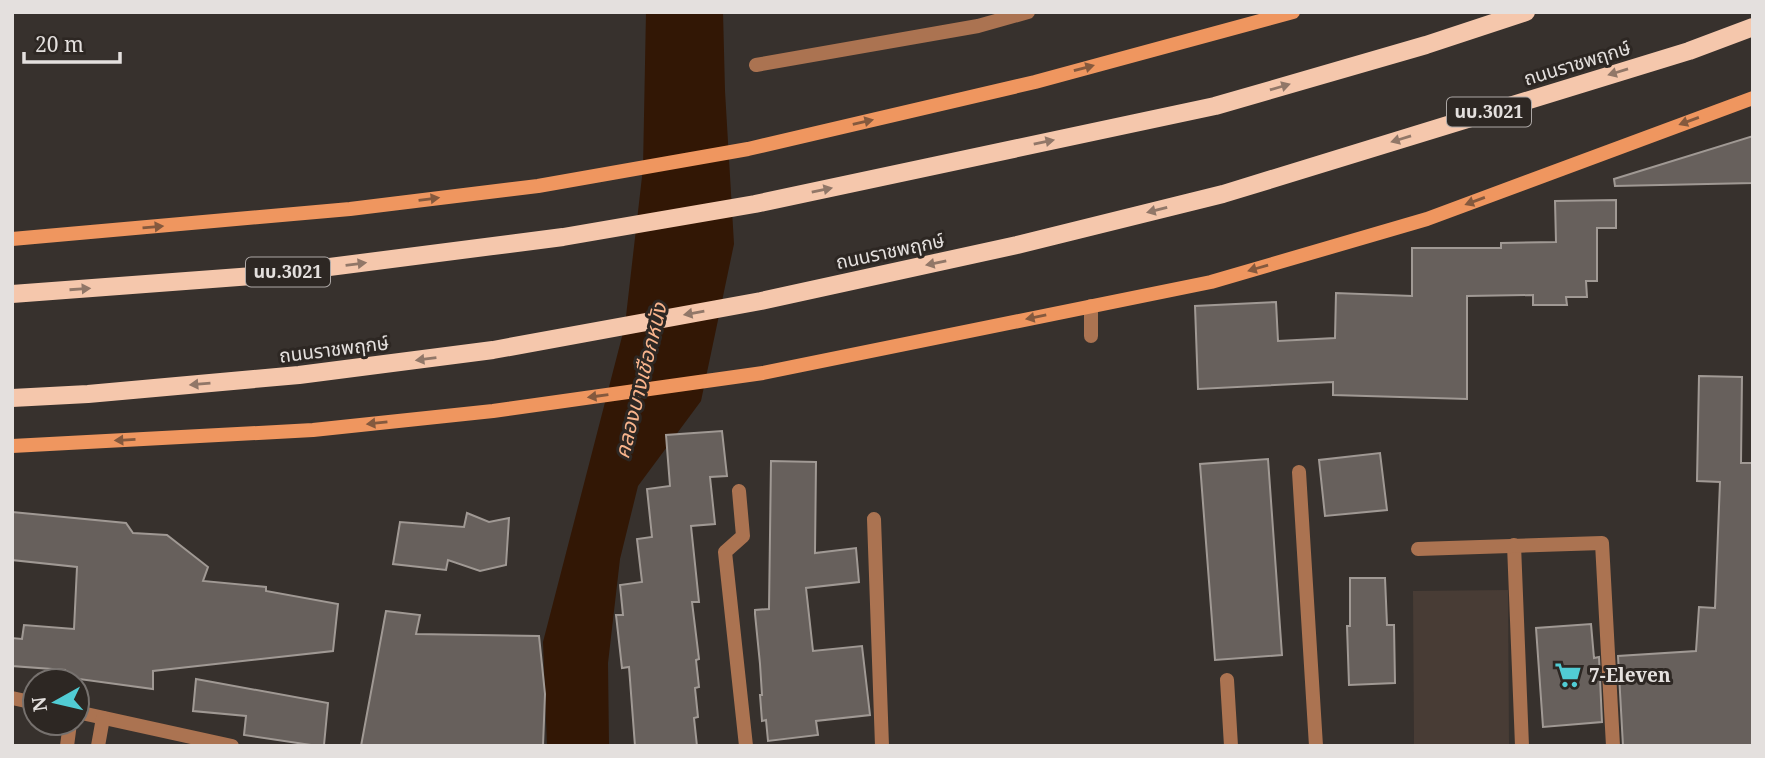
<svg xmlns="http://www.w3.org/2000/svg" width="1765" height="758" font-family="'Noto Serif','Noto Sans Thai',serif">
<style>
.built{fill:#483c35}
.water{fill:#321705}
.building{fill:#67605c;stroke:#a09994;stroke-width:2}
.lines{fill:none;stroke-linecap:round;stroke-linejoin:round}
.service{stroke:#ab7351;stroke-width:14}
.minor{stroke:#ab7351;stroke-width:14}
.secondary{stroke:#ef965f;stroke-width:14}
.primary{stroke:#f5c7ac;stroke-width:18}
.oneway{fill:#84593e}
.oneway2{fill:#917768}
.labels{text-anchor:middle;stroke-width:6;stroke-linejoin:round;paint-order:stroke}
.shield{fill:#2d2723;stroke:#ada8a6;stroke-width:2}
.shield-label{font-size:18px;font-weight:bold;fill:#e4e0de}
.street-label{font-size:19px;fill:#e4e0de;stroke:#2d2723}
.poi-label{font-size:19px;font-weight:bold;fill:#e4e0de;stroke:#2d2723;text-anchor:start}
.water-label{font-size:21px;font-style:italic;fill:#f8b48c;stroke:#2d2723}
</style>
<rect width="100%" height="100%" fill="#37312d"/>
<polygon class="built" points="1508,590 1509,744 1414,744 1413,591"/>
<polygon class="water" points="646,12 723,12 725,91 734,244 701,401 638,486 620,559 608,663 609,746 547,746 543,642 625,325 643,168"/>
<g class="building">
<polygon points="1753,136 1753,183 1615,186 1614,179"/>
<polygon points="1616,200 1616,228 1597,228 1597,281 1586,281 1587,297 1566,297 1567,305 1533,305 1533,295 1467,296 1467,399 1333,395 1333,382 1198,389 1195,306 1276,302 1278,341 1335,338 1336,293 1412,296 1412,248 1501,248 1501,243 1556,242 1555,201"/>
<polygon points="1699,376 1742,377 1741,463 1753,463 1753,746 1623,746 1618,656 1696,651 1699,607 1715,608 1720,482 1697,481"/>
<polygon points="722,431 727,476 710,477 715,524 691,526 699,602 692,602 699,659 696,660 699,687 695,688 698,717 694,718 697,746 635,746 629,667 622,668 616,615 623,615 620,585 642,582 637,539 652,537 647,489 670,486 666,435"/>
<polygon points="1380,453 1387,510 1325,516 1319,460"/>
<polygon points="1268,459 1282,655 1215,660 1200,464"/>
<polygon points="771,461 816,462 815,553 856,548 859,582 806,588 813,651 862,646 870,715 816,721 818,735 768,741 766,720 762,721 760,695 762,695 760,664 755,614 755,610 769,609"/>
<polygon points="12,512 126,523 133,533 167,535 208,567 203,581 266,587 266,591 338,604 333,651 153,671 153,689 64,677 65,670 12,666 12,638 22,639 24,625 74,629 77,567 12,560"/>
<polygon points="467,513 489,522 509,518 506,565 480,571 448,560 446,570 393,564 400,522 464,527"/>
<polygon points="1350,578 1385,578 1387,625 1394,625 1395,683 1349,685 1347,626 1350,626"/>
<polygon points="386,611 420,615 416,634 539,636 545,694 543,746 361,746"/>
<polygon points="1591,624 1594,658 1599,657 1602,722 1543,727 1536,628"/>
<polygon points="196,679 328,703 324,745 311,745 244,735 246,716 193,711"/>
</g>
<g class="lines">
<g class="service">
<polyline points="756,65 978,26 1028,12"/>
<polyline points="1091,336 1091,306"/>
<polyline points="874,519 882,746"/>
<polyline points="1514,545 1522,746"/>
<polyline points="1418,549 1602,543 1613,746"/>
</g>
<g class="minor">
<polyline points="1299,472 1316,746"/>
<polyline points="739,491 743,536 725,552 746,746"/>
<polyline points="1227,680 1231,746"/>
<polyline points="12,698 35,703"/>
<polyline points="77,712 232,746"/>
<polyline points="67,746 70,723"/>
<polyline points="98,746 103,718"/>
</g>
<g class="secondary">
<polyline points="12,239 350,209 538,186 748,149 1035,82 1293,12"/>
<polyline points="12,446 313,430 493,411 763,373 1211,282 1427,219 1753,98"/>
</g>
<g class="primary">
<polyline points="12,294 267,275 563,237 755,204 1215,106 1426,45 1526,12"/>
<polyline points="12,398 88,394 299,375 493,350 761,301 1017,245 1223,194 1689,51 1753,27"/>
</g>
</g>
<defs><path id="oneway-solid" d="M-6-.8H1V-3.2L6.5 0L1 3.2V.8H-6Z" transform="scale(1.75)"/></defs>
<g class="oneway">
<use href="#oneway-solid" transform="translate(1084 68) rotate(-15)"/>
<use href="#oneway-solid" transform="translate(1689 121) rotate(160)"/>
<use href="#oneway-solid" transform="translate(863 122) rotate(-13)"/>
<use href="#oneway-solid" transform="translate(429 199) rotate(-7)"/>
<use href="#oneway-solid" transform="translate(1475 201) rotate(160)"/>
<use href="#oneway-solid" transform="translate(153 227) rotate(-5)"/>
<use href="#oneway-solid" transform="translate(1258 268) rotate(164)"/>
<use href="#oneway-solid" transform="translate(1036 317) rotate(168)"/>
<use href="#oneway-solid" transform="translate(598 396) rotate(172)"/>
<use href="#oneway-solid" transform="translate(377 423) rotate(174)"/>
<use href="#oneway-solid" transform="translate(125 440) rotate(177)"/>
</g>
<g class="oneway2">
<use href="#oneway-solid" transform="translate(1618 72) rotate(163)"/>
<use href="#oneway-solid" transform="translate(1280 87) rotate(-16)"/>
<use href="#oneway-solid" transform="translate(1401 139) rotate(163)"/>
<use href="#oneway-solid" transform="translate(1044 142) rotate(-12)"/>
<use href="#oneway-solid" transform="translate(822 190) rotate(-12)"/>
<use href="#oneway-solid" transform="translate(1157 210) rotate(166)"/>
<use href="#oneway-solid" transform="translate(936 263) rotate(168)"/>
<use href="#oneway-solid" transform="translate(356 264) rotate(-7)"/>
<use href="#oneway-solid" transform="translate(80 289) rotate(-4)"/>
<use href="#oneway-solid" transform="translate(694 313) rotate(170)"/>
<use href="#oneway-solid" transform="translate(426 359) rotate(173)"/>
<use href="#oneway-solid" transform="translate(200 384) rotate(175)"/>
</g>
<defs>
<g id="supermarket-bare" transform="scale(2.1)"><path d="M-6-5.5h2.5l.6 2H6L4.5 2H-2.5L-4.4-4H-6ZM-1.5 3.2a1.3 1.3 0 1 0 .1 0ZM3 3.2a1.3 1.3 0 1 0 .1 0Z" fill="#51ccd4" stroke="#2d2723" stroke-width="2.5" paint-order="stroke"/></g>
</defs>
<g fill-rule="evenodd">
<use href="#supermarket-bare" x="1568" y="675"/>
</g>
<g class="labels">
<g class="shield">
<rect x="1447" y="97.5" width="84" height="29" rx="5"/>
<rect x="246" y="257.5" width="84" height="29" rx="5"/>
</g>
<g class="shield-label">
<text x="1489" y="118">นบ.3021</text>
<text x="288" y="278">นบ.3021</text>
</g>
<g class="street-label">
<text transform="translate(1577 63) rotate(-17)" y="7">ถนนราชพฤกษ์</text>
<text transform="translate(890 251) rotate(-12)" y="7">ถนนราชพฤกษ์</text>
<text transform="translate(334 349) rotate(-7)" y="7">ถนนราชพฤกษ์</text>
</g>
<g class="poi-label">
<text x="1589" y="682">7-Eleven</text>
</g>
<g class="water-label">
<text transform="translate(641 381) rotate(-76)" y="7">คลองบางเชือกหนัง</text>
</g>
</g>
<rect width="1765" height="758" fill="none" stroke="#e4e0de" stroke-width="28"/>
<g transform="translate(56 702) rotate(262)"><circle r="33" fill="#2d2723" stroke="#76716e" stroke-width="2"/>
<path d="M0-5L12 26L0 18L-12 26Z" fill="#51ccd4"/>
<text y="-10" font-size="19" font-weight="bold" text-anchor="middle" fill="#e4e0de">N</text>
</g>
<path d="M24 52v10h96v-10" fill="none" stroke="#e4e0de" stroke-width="3.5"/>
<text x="35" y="52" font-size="21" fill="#e4e0de" stroke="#2d2723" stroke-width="5" paint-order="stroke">20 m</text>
</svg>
